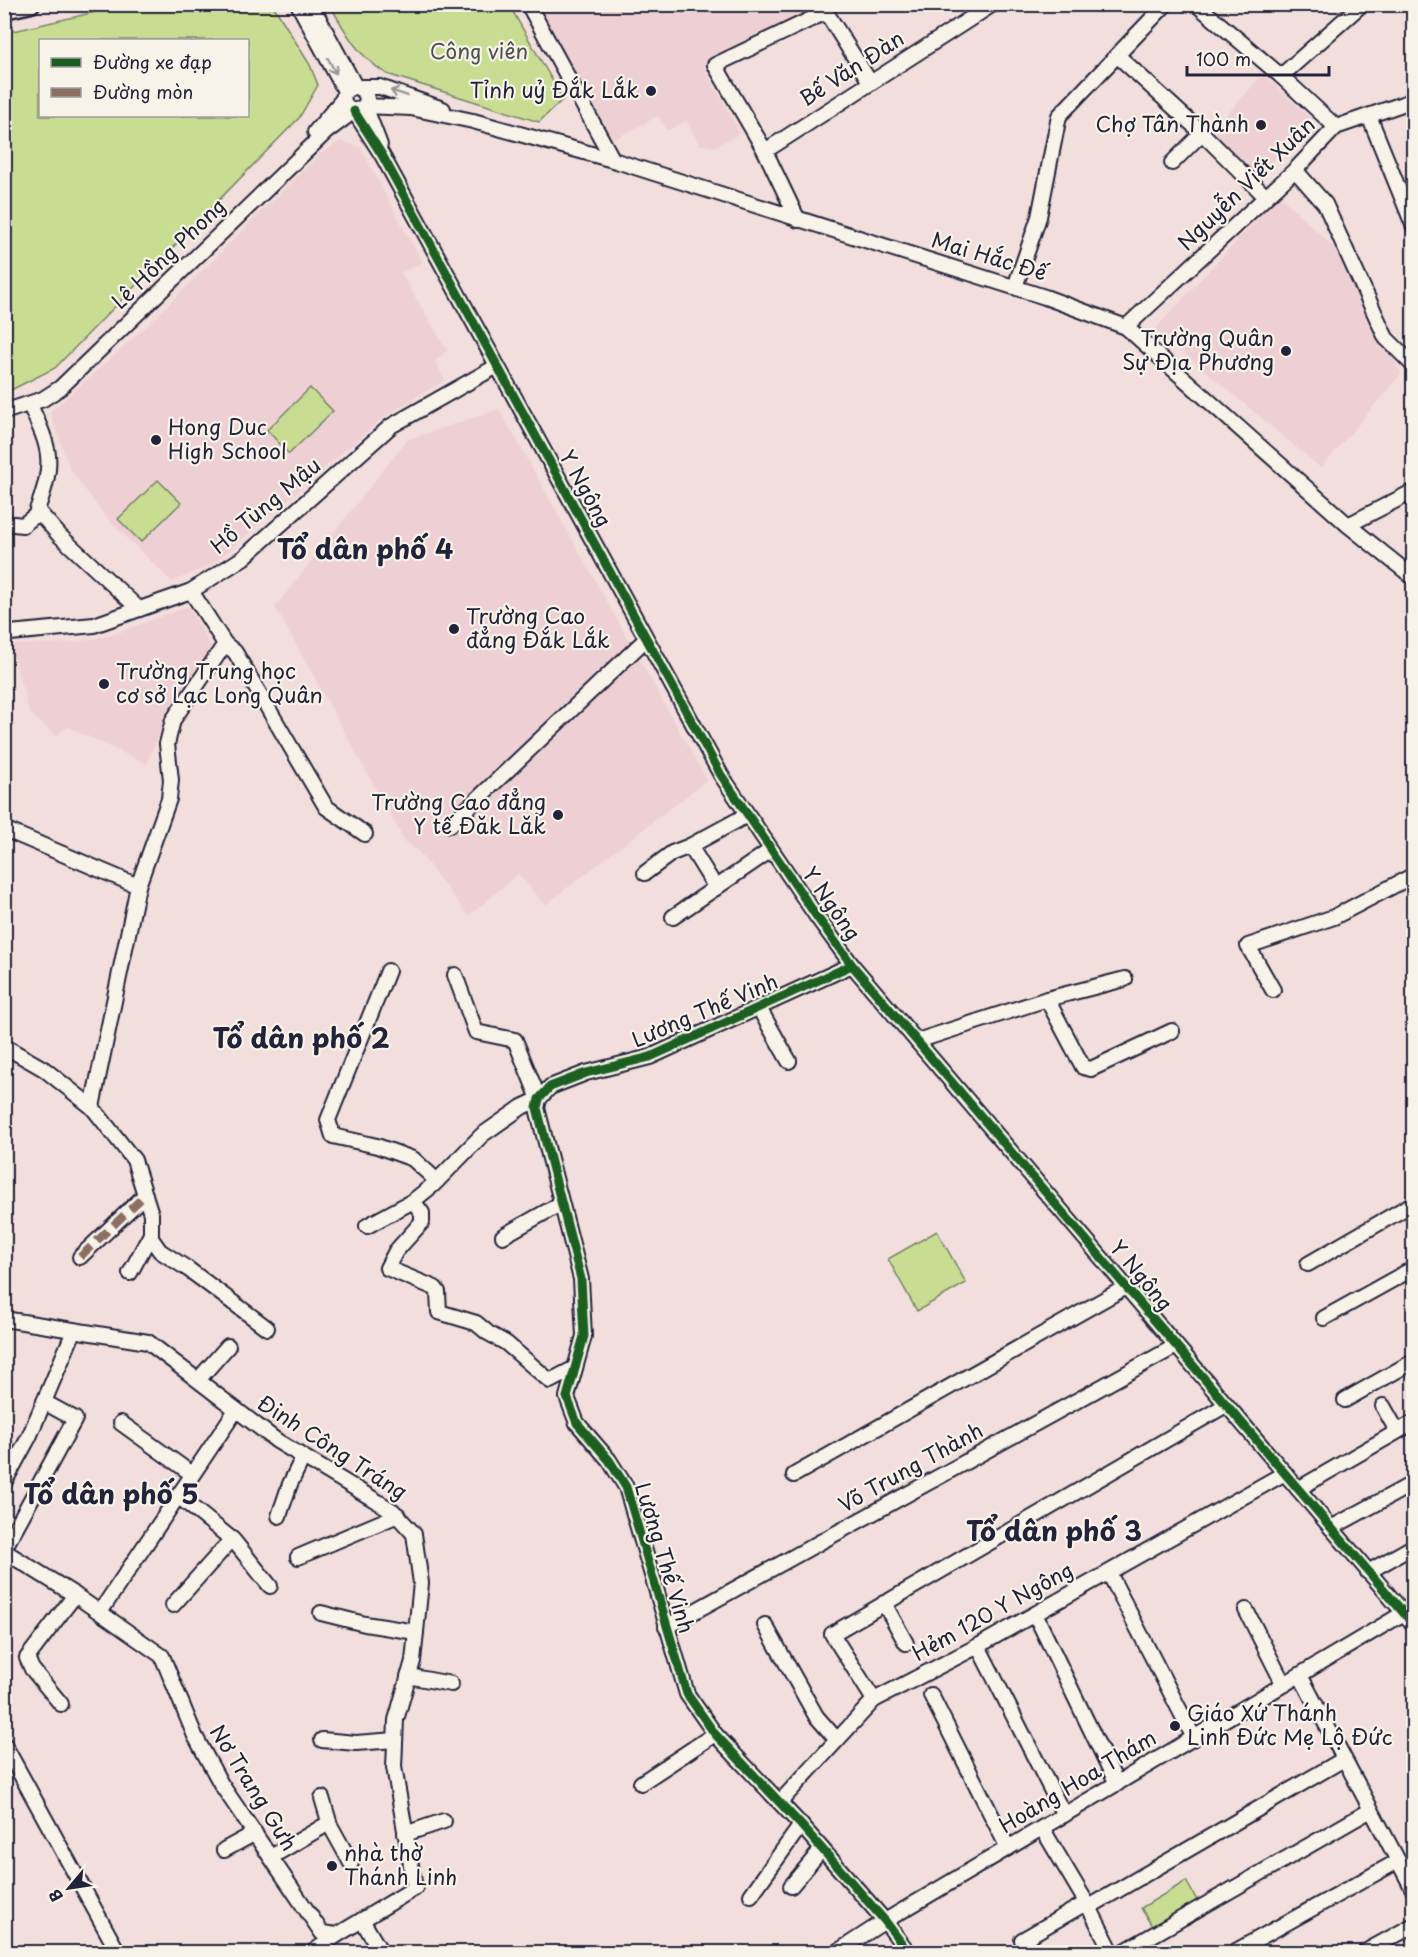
<svg xmlns="http://www.w3.org/2000/svg" width="1418" height="1957" font-family="'Playpen Sans',sans-serif">
<style>
.built{fill:#eed0d4}
.green{fill:#c8dd92;stroke:#758066;stroke-width:1.5;fill-rule:evenodd}
.lines{fill:none;stroke-linecap:round;stroke-linejoin:round}
.minor-casing{stroke:#22223b;stroke-width:18}
.major-casing{stroke:#22223b;stroke-width:21}
.minor{stroke:#f7f3e8;stroke-width:14}
.major{stroke:#f7f3e8;stroke-width:16}
.quiet{stroke:#8d6e63;stroke-width:8;stroke-dasharray:15 8;stroke-linecap:butt}
.cycleway-casing{stroke:#f7f3e8;stroke-width:13}
.cycleway{stroke:#1b5e20;stroke-width:9}
.oneway{stroke:#97959a}
.poi-dot{fill:#22223b;stroke:#f7f3e8;stroke-width:2}
.labels{text-anchor:middle;stroke-width:4.5;stroke-linejoin:round;paint-order:stroke}
.park-label{font-size:21px;fill:#4c5151;stroke:#f7f3e8}
.street-label{font-size:21px;fill:#22223b;stroke:#f7f3e8}
.poi-label{font-size:21px;fill:#22223b;stroke:#f7f3e8;text-anchor:start}
.district-label{font-size:27px;font-weight:bold;fill:#22223b;stroke:#f7f3e8}
</style>
<rect width="100%" height="100%" fill="#f2dedc"/>
<filter id="ink" filterUnits="userSpaceOnUse"><feTurbulence type="fractalNoise" baseFrequency=".0167" numOctaves="2"/><feDisplacementMap in="SourceGraphic" scale="12" xChannelSelector="R" yChannelSelector="G"/><feConvolveMatrix kernelMatrix="1 2 1 2 8 2 1 2 1" color-interpolation-filters="sRGB"/></filter>
<g filter="url(#ink)">
<g class="built">
<polygon points="799,4 806,16 704,67 740,133 714,147 699,144 687,121 667,130 658,116 613,140 536,5"/>
<polygon points="1263,74 1311,119 1259,176 1211,132"/>
<polygon points="341,141 360,147 422,262 401,273 447,350 435,362 445,380 384,417 213,564 172,582 105,516 70,469 50,412 147,326 297,176 320,154"/>
<polygon points="1279,195 1348,261 1401,374 1321,468 1155,329"/>
<polygon points="499,409 707,780 545,905 518,874 469,916 417,850 405,841 275,607 407,440"/>
<polygon points="188,606 214,651 168,710 147,764 68,727 56,736 29,712 10,645 71,643 112,635"/>
</g>
<g class="green">
<path d="M 130,4 L 273,5 L 310,65 L 318,85 L 299,118 L 55,368 L 5,393 L 5,33 ZM 248,40 L 248,116 L 40,116 L 40,40 Z"/>
<path d="M 330,5 L 509,5 L 563,99 L 539,122 L 387,74 C 357,55 347,35 330,5 Z"/>
<polygon points="310,388 333,411 289,454 267,430"/>
<polygon points="158,480 181,503 141,542 118,519"/>
<polygon points="937,1231 966,1283 917,1311 888,1259"/>
<polygon points="1186,1881 1198,1902 1153,1928 1141,1908"/>
</g>
<g class="lines">
<g class="minor-casing">
<g id="minor">
<polyline points="298,4 345,91"/>
<polyline points="311,4 355,86"/>
<polyline points="528,4 613,160"/>
<polyline points="1196,4 1281,76 1336,127"/>
<polyline points="1118,56 1202,133 1265,196"/>
<polyline points="1281,76 1362,4"/>
<polyline points="359,87 380,87 443,109"/>
<polyline points="365,106 411,108 473,121 613,160 1045,297 1126,327 1348,525 1414,578"/>
<polyline points="365,106 380,145"/>
<polyline points="354,111 382,155 721,775 817,917 852,965 1414,1625"/>
<polyline points="1369,116 1414,227"/>
<polyline points="315,132 343,99"/>
<polyline points="765,151 993,4"/>
<polyline points="1172,163 1202,133"/>
<polyline points="1295,170 1325,204 1386,338 1414,366"/>
<polyline points="798,220 765,151 715,65 826,12 870,82"/>
<polyline points="1015,287 1039,217 1059,116 1166,4"/>
<polyline points="1126,327 1295,170 1336,127 1414,100"/>
<path d="M 30,405 C 51,451 55,461 37,510 L 60,536 L 139,609"/>
<polyline points="4,412 43,399 60,388 326,132 354,111 365,106 367,99 365,92 355,86 345,91 343,99 346,107 354,111"/>
<polyline points="4,523 23,525 37,514"/>
<polyline points="1348,525 1414,491"/>
<polyline points="191,591 225,644 235,652 326,807 365,834"/>
<polyline points="4,631 10,633 94,625 191,591 243,558 391,426 497,366"/>
<polyline points="450,825 646,639"/>
<polyline points="4,829 138,886"/>
<polyline points="645,873 672,853 690,846"/>
<polyline points="716,888 690,846 747,815"/>
<polyline points="673,917 771,850"/>
<polyline points="852,965 650,1057 586,1073 550,1087 539,1099 537,1108 581,1279 584,1336 567,1397 577,1423 609,1460 626,1487 687,1694 715,1734 801,1825 885,1921 908,1952"/>
<polyline points="388,971 328,1120 333,1136 377,1146 413,1159 437,1181"/>
<polyline points="1273,990 1248,946 1334,917 1414,875"/>
<polyline points="1047,999 1083,1067 1091,1069 1172,1031"/>
<polyline points="759,1008 789,1061"/>
<polyline points="917,1041 1047,999 1125,979"/>
<polyline points="4,1046 44,1069 92,1107 134,1160 151,1214 151,1234 130,1273"/>
<polyline points="92,1107 138,886 169,799 171,780 167,744 173,720 225,644"/>
<polyline points="413,1201 422,1213 422,1222 396,1251 387,1268 435,1288 438,1292 439,1312 476,1323 488,1333 506,1343 550,1381 575,1368"/>
<polyline points="367,1226 413,1201 433,1185 482,1135 522,1107 539,1099 515,1040 476,1032 455,975"/>
<polyline points="503,1236 560,1204"/>
<polyline points="150,1237 160,1251 188,1269 267,1328"/>
<polyline points="80,1257 145,1195"/>
<polyline points="1308,1264 1414,1203"/>
<polyline points="1324,1318 1414,1268"/>
<polyline points="4,1319 148,1342 277,1441 393,1511 414,1534 421,1583 413,1661 396,1720 394,1767 415,1888 362,1920"/>
<polyline points="198,1380 228,1346"/>
<polyline points="1345,1400 1414,1361"/>
<polyline points="1383,1406 1397,1431"/>
<polyline points="121,1423 192,1474"/>
<polyline points="794,1475 1126,1287"/>
<polyline points="4,1483 29,1437 74,1331"/>
<polyline points="1298,1489 1414,1422"/>
<polyline points="178,1496 234,1541 270,1586"/>
<polyline points="279,1516 290,1484 303,1457"/>
<polyline points="1331,1528 1414,1483"/>
<polyline points="4,1549 75,1419 44,1402"/>
<polyline points="4,1551 75,1595 162,1656 195,1736 221,1784 322,1933 337,1935 362,1920 381,1952"/>
<polyline points="298,1557 398,1515"/>
<polyline points="1368,1572 1414,1546"/>
<polyline points="1109,1573 1194,1738"/>
<polyline points="884,1603 906,1643"/>
<polyline points="173,1605 232,1539"/>
<polyline points="1246,1610 1284,1685"/>
<polyline points="100,1612 236,1410"/>
<polyline points="321,1613 365,1624 416,1632"/>
<polyline points="1035,1614 1117,1784"/>
<polyline points="765,1625 816,1716 837,1740"/>
<polyline points="666,1627 1176,1346"/>
<polyline points="978,1646 1064,1815"/>
<polyline points="1300,1675 1414,1891"/>
<polyline points="408,1676 451,1684"/>
<polyline points="931,1695 1008,1848"/>
<polyline points="874,1700 832,1634 1226,1405"/>
<polyline points="61,1704 32,1669 27,1658 75,1595"/>
<polyline points="322,1740 356,1743 395,1740"/>
<polyline points="4,1744 118,1952"/>
<polyline points="641,1783 715,1734"/>
<polyline points="322,1798 330,1825 351,1863"/>
<polyline points="780,1802 874,1700 978,1646 1285,1473"/>
<polyline points="1042,1828 1089,1907 1112,1952"/>
<polyline points="405,1834 444,1821"/>
<polyline points="224,1850 255,1833"/>
<polyline points="271,1857 329,1823"/>
<polyline points="791,1886 822,1849"/>
<polyline points="751,1895 801,1825"/>
<polyline points="1089,1907 1344,1759"/>
<polyline points="1022,1940 1086,1903"/>
<polyline points="313,1952 337,1935"/>
<polyline points="837,1952 885,1921 1404,1613"/>
<polyline points="1123,1952 1371,1810"/>
<polyline points="1234,1952 1398,1861"/>
<polyline points="1365,1952 1414,1925"/>
</g>
</g>
<g class="major-casing">
<polyline id="major" points="4,10 31,4"/>
</g>
<use href="#minor" class="minor"/>
<use href="#major" class="major"/>
<polyline class="quiet" points="80,1257 145,1195"/>
<g class="cycleway-casing">
<g id="cycleway">
<polyline points="354,111 382,155 721,775 817,917 852,965 1414,1625"/>
<polyline points="852,965 650,1057 586,1073 550,1087 539,1099 537,1108 581,1279 584,1336 567,1397 577,1423 609,1460 626,1487 687,1694 715,1734 801,1825 885,1921 908,1952"/>
</g>
</g>
<use href="#cycleway" class="cycleway"/>
</g>
<defs><path id="oneway-shaft" d="M-6 0H5M1.5-3L5.5 0L1.5 3" fill="none" stroke-width="1.6" stroke-linecap="round" stroke-linejoin="round" transform="scale(1.5)"/></defs>
<g class="oneway">
<use href="#oneway-shaft" transform="translate(332 66) rotate(62)"/>
<use href="#oneway-shaft" transform="translate(399 93) rotate(-162)"/>
</g>
</g>
<g class="poi-dot">
<circle cx="651" cy="91" r="6"/>
<circle cx="1261" cy="125" r="6"/>
<circle cx="1286" cy="351" r="6"/>
<circle cx="156" cy="440" r="6"/>
<circle cx="454" cy="629" r="6"/>
<circle cx="104" cy="684" r="6"/>
<circle cx="558" cy="815" r="6"/>
<circle cx="1175" cy="1726" r="6"/>
<circle cx="332" cy="1866" r="6"/>
</g>
<g class="labels">
<g class="park-label">
<text x="479" y="59">Công viên</text>
</g>
<g class="street-label">
<text transform="translate(852 69) rotate(-33)" y="7">Bế Văn Đàn</text>
<text transform="translate(1247 184) rotate(-44)" y="7">Nguyễn Viết Xuân</text>
<text transform="translate(169 254) rotate(-44)" y="7">Lê Hồng Phong</text>
<text transform="translate(989 257) rotate(17)" y="7">Mai Hắc Đế</text>
<text transform="translate(585 489) rotate(61)" y="7">Y Ngông</text>
<text transform="translate(266 506) rotate(-40)" y="7">Hồ Tùng Mậu</text>
<text transform="translate(831 904) rotate(55)" y="7">Y Ngông</text>
<text transform="translate(705 1011) rotate(-23)" y="7">Lương Thế Vinh</text>
<text transform="translate(1141 1276) rotate(50)" y="7">Y Ngông</text>
<text transform="translate(332 1448) rotate(33)" y="7">Đinh Công Tráng</text>
<text transform="translate(911 1468) rotate(-29)" y="7">Võ Trung Thành</text>
<text transform="translate(664 1558) rotate(73)" y="7">Lương Thế Vinh</text>
<text transform="translate(993 1612) rotate(-29)" y="7">Hẻm 120 Y Ngông</text>
<text transform="translate(1078 1782) rotate(-31)" y="7">Hoàng Hoa Thám</text>
<text transform="translate(253 1788) rotate(58)" y="7">Nơ Trang Gưh</text>
</g>
<g class="poi-label">
<text x="639" y="98" text-anchor="end">Tỉnh uỷ Đắk Lắk</text>
<text x="1249" y="132" text-anchor="end">Chợ Tân Thành</text>
<text x="1274" y="346" text-anchor="end">Trường Quân<tspan x="1274" dy="24">Sự Địa Phương</tspan></text>
<text x="168" y="435">Hong Duc<tspan x="168" dy="24">High School</tspan></text>
<text x="466" y="624">Trường Cao<tspan x="466" dy="24">đẳng Đắk Lắk</tspan></text>
<text x="116" y="679">Trường Trung học<tspan x="116" dy="24">cơ sở Lạc Long Quân</tspan></text>
<text x="546" y="810" text-anchor="end">Trường Cao đẳng<tspan x="546" dy="24">Y tế Đăk Lăk</tspan></text>
<text x="1187" y="1721">Giáo Xứ Thánh<tspan x="1187" dy="24">Linh Đức Mẹ Lộ Đức</tspan></text>
<text x="344" y="1861">nhà thờ<tspan x="344" dy="24">Thánh Linh</tspan></text>
</g>
<g class="district-label">
<text x="365" y="559">Tổ dân phố 4</text>
<text x="301" y="1048">Tổ dân phố 2</text>
<text x="111" y="1504">Tổ dân phố 5</text>
<text x="1054" y="1541">Tổ dân phố 3</text>
</g>
</g>
<rect width="1418" height="1957" fill="none" stroke="#f7f3e8" stroke-width="24"/>
<rect x="12" y="12" width="1394" height="1933" fill="none" stroke="#22223b" stroke-width="2" filter="url(#ink)"/>
<rect x="39" y="39" width="210" height="78" fill="#f7f3e8" stroke="#a29fa3" stroke-width="1.5"/>
<rect x="51" y="58" width="30" height="9" fill="#1b5e20" stroke="#a29fa3" stroke-width="1.5"/>
<text x="93" y="69" font-size="18" fill="#22223b">Đường xe đạp</text>
<rect x="51" y="88" width="30" height="9" fill="#8d6e63" stroke="#a29fa3" stroke-width="1.5"/>
<text x="93" y="99" font-size="18" fill="#22223b">Đường mòn</text>
<g transform="translate(69 1888) rotate(241)" stroke="#f7f3e8" stroke-width="4.5" paint-order="stroke">
<path d="M0-4.5L10 22L0 15L-10 22Z" fill="#22223b"/>
<text y="-9" font-size="16" font-weight="bold" text-anchor="middle" fill="#22223b">B</text>
</g>
<path d="M1187 66v9h142v-9" fill="none" stroke="#22223b" stroke-width="3"/>
<text x="1196" y="66" font-size="18" fill="#22223b" stroke="#f7f3e8" stroke-width="4.5" paint-order="stroke">100 m</text>
</svg>
